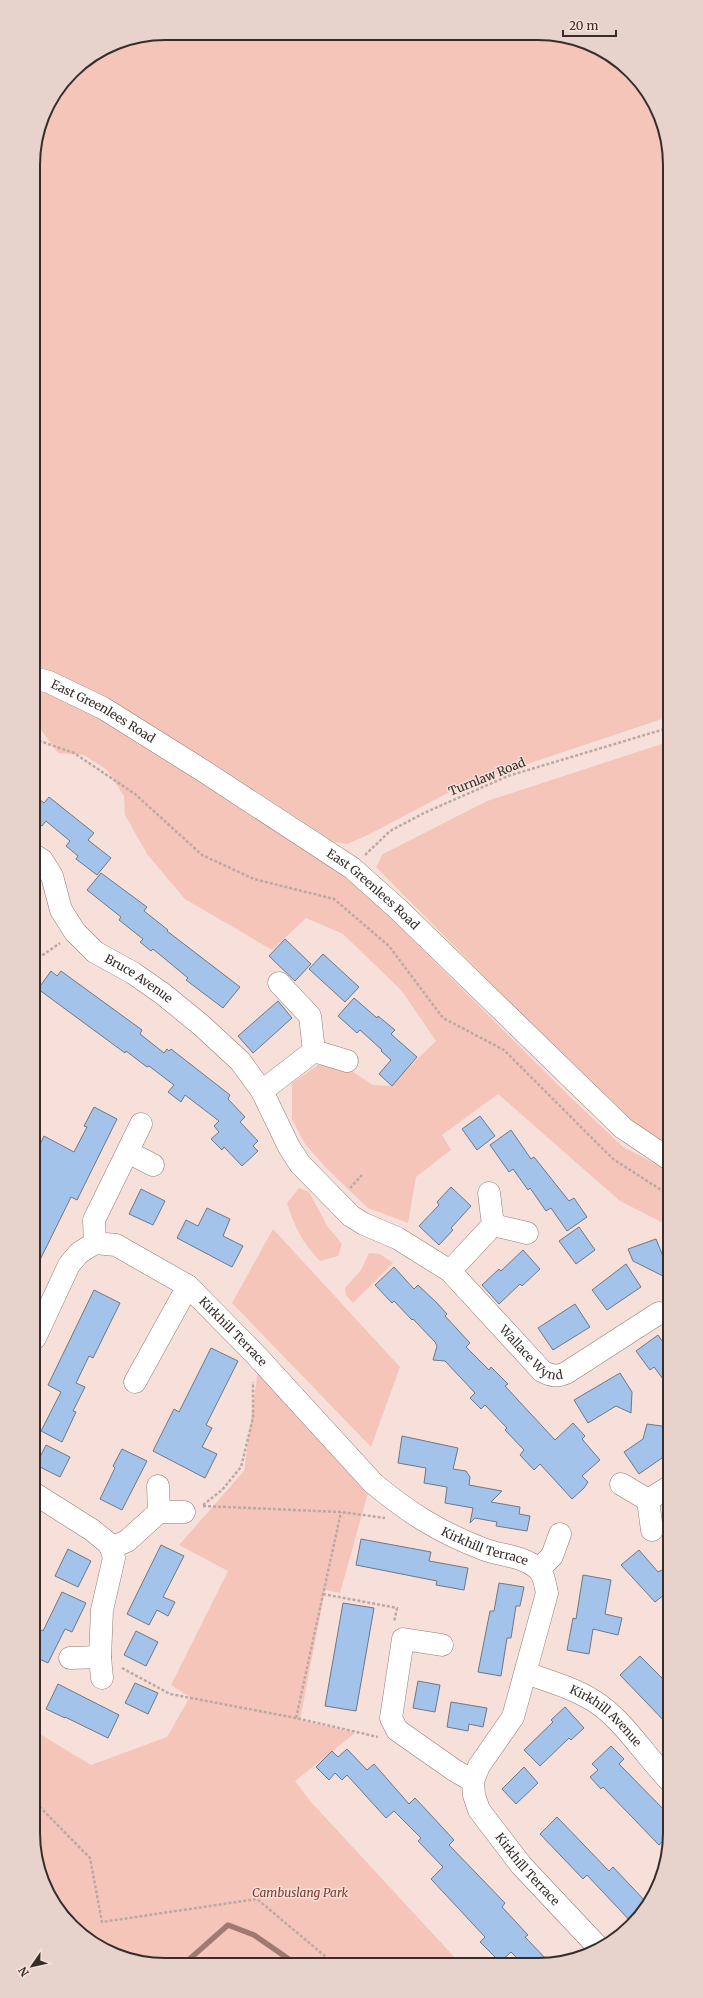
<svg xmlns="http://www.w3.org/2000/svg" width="703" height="1998" font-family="Merriweather,serif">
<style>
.green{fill:#f5c5ba}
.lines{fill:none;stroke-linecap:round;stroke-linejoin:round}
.stream{stroke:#a07971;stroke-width:5.5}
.building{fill:#a4c3ea;stroke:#6d7887}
.minor-casing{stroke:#907c77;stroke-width:23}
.path{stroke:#bca9a4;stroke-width:2.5;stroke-dasharray:3 2;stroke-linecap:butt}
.minor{stroke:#fff;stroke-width:22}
.labels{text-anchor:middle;stroke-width:3;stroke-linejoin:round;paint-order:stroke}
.street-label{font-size:12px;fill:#362d2b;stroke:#f7e0da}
.park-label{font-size:12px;font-style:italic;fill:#7c3a2d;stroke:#f7e0da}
.rim{fill:none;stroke:#362d2b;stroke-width:2}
</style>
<rect width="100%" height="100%" fill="#f7e0da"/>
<g class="green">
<polygon points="165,33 564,36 604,51 632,72 652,99 667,139 668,717 459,787 368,835 347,844 334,842 208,760 100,697 34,666 33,156 47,106 78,66 114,43"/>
<polygon points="34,690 56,694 155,751 307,849 360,887 569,1096 623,1147 669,1171 669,1226 620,1201 498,1094 442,1135 451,1150 416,1177 408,1223 368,1208 326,1168 305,1144 292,1119 292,1083 318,1065 350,1070 373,1085 390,1086 436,1041 402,991 343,934 306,918 272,950 185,899 147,854 125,815 124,796 107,770 84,755 58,753 39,727 34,726"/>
<polygon points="668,742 669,1148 627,1121 376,867 383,854 487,801"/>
<path d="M 299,1188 L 309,1192 L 328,1227 L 342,1244 L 338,1256 L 320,1261 C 302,1242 295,1228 287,1203 Z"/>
<polygon points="273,1229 400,1367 371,1447 232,1303"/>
<polygon points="369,1253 380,1254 393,1263 353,1303 346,1295 345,1288 361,1270"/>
<polygon points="258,1370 368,1493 340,1593 325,1590 300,1720 355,1733 295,1781 311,1802 459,1962 139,1963 106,1951 72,1927 51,1899 36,1859 35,1731 91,1765 167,1737 190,1697 171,1685 228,1571 179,1545 244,1471"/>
</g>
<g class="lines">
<g class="stream">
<polyline points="130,1959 140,1959 149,1963"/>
<polyline points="185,1963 228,1925 254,1935 293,1962"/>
</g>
</g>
<g class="building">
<polygon points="34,795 44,803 49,797 94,833 88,840 111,858 97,875 76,859 78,856 66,846 70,841 46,821 42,826 34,819"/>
<polygon points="101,873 147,907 144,911 168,930 167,931 240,987 223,1008 186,980 188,978 153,949 151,951 140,942 143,939 119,920 121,917 87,890"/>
<polygon points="285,939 311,964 295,981 269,956"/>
<polygon points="323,954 359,987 345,1002 309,969"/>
<polygon points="51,971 57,976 61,971 142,1030 140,1034 164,1053 167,1049 169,1051 171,1049 230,1095 228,1099 245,1117 240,1122 258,1141 253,1146 258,1151 242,1166 224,1147 222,1150 211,1139 219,1132 214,1126 219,1121 185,1095 181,1102 168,1092 174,1085 149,1066 147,1067 126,1051 125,1053 38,989"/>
<polygon points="354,998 377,1018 378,1016 395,1030 391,1034 417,1057 392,1086 379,1074 391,1060 381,1051 382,1050 360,1030 357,1033 338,1016"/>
<polygon points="278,1001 292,1018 253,1053 238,1036"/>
<polygon points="94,1107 117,1119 77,1200 71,1197 35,1270 35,1155 44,1136 74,1152 87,1127 84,1126"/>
<polygon points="480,1116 495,1136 477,1150 462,1129"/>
<polygon points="511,1130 531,1159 534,1157 569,1201 574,1198 587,1217 567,1231 551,1208 546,1211 530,1188 528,1190 513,1169 509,1172 490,1145"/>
<polygon points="451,1187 471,1206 451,1228 453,1230 439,1245 419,1226 439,1205 437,1202"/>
<polygon points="141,1189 165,1201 153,1225 129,1214"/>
<polygon points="207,1208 230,1219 223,1236 243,1246 232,1267 177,1238 186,1220 198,1226"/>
<polygon points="579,1227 595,1250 576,1264 559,1241"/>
<polygon points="656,1239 669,1271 669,1279 633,1261 628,1249"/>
<polygon points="523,1250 540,1269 522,1286 520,1284 499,1304 482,1285 499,1269 501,1271"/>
<polygon points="626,1264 641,1287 607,1310 592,1290"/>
<polygon points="394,1267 414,1289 418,1285 437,1303 447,1314 445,1316 470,1343 466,1347 489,1370 491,1367 508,1384 505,1386 555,1440 573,1423 585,1436 582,1439 600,1460 582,1476 588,1482 584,1488 572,1499 540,1464 534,1470 520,1455 524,1450 505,1430 507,1428 485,1405 481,1409 470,1398 475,1393 445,1361 433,1360 437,1346 435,1342 413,1319 412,1320 394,1301 392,1303 375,1285"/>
<polygon points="94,1290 120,1303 93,1358 89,1356 76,1383 85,1387 73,1411 76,1412 62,1442 41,1431 61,1392 48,1385"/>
<polygon points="575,1304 590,1327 553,1350 538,1328"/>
<polygon points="658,1335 669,1351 669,1387 654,1367 650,1370 636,1351"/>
<polygon points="211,1348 238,1361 206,1425 212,1428 202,1447 217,1454 205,1478 153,1451 174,1409 179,1412"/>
<polygon points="620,1373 632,1392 631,1413 616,1406 588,1423 574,1400"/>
<polygon points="647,1424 669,1427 669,1453 639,1474 624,1452 643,1439"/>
<polygon points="402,1436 458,1448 453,1469 466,1471 470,1477 469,1485 502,1491 491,1502 520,1507 519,1514 530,1516 527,1531 496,1526 497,1522 475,1518 470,1523 473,1508 445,1503 447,1487 424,1483 426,1468 398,1463"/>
<polygon points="46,1445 70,1457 60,1477 36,1465"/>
<polygon points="122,1449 147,1461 122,1510 100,1499 115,1468 113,1466"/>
<polygon points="361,1539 431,1552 429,1561 468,1568 464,1590 436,1585 437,1581 356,1565"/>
<polygon points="161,1545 184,1556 163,1597 175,1602 168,1616 157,1610 149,1625 127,1614"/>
<polygon points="68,1549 91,1561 78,1587 55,1576"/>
<polygon points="639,1550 658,1572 662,1570 669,1579 669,1591 655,1602 621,1565"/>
<polygon points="583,1575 611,1580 605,1614 622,1618 618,1635 593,1629 589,1654 567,1650 573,1618 576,1619"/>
<polygon points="499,1583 524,1587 520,1606 516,1606 511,1638 507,1638 501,1676 478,1672 490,1611 494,1611"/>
<polygon points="62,1592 86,1603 72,1632 65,1629 48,1663 35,1657 35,1627 43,1631"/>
<polygon points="343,1603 374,1608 356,1711 325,1706"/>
<polygon points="136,1631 158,1642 146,1666 124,1655"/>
<polygon points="640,1656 670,1686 670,1727 620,1675"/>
<polygon points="418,1681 440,1685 435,1712 413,1708"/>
<polygon points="135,1683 158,1693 148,1714 125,1703"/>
<polygon points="58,1684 119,1715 108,1738 65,1717 65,1718 46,1709"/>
<polygon points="451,1702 487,1708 483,1727 469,1724 468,1731 447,1727"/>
<polygon points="565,1707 584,1728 571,1740 569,1738 540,1766 524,1750 553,1722 551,1720"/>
<polygon points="611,1746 624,1759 619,1764 670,1816 670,1835 659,1845 603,1787 601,1789 590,1777 598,1770 592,1764"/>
<polygon points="347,1749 367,1770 374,1764 409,1804 415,1798 430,1814 454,1840 449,1845 505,1903 502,1907 528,1935 525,1937 549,1962 521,1962 511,1952 500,1962 480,1942 485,1937 431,1879 443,1867 418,1841 421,1838 394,1811 386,1818 347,1775 342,1780 335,1773 329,1780 316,1767 332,1751 338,1757"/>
<polygon points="524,1767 538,1783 516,1804 502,1789"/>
<polygon points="557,1817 609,1871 613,1867 648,1904 637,1920 633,1924 587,1875 583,1879 540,1834"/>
</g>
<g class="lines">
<g class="minor-casing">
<g id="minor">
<path id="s1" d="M 34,678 L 49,682 L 103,708 L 202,770 L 352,868 L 399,910 L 623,1128 L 669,1159"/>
<path id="s2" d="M 34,855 L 42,860 L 52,876 L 61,910 L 75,932 L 95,952 L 133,973 L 163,994 L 201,1025 L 240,1061 L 262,1091 L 289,1147 L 300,1164 L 351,1216 L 364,1224 L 397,1238 L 450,1271 L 542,1371 C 551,1376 557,1377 566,1373 L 659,1313 L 669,1315"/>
<polyline points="314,1051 347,1061"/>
<polyline points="262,1091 314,1051 310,1016 279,983"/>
<polyline points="128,1152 153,1165"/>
<polyline points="493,1225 527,1233"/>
<path id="s3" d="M 95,1243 L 116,1245 L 188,1286 L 254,1353 L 373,1483 C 409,1513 439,1532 483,1549 C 501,1556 521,1555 537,1568 C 544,1573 545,1585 547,1593 L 513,1717 L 479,1766 L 473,1781 L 474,1795 L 479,1810 L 521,1865 L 600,1949"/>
<polyline points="450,1271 493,1225 489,1193"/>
<polyline points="35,1338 69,1265 79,1253 95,1243 94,1220 141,1124"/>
<polyline points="135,1382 188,1286"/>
<polyline points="621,1484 648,1500"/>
<polyline points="158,1486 159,1512 184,1512"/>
<polyline points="35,1494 92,1530 108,1543 111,1548 114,1558 102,1610 100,1657 102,1678"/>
<polyline points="648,1500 652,1530"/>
<polyline points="648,1500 669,1487"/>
<polyline points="111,1548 127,1541 159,1512"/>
<polyline points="539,1569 552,1556 560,1534"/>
<polyline points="442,1645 403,1639 391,1718 397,1730 454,1770 473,1781"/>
<polyline points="70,1658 100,1657"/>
<path id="s4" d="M 526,1673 C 549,1681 573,1688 594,1701 C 623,1719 645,1756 670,1781"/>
</g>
</g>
<g class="path">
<polyline points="34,739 74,753 135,794 202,855 254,879 334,899 389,946 443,1018 504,1050 613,1159 669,1195"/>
<polyline points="365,855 390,831 424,813 508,776 668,728"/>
<polyline points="34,961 60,943"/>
<polyline points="350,1188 362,1175"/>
<polyline points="203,1505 222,1490 241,1467 253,1418 253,1382"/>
<polyline points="203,1506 341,1512 385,1518"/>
<polyline points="323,1594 397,1608 394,1622"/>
<polyline points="122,1668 170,1694 296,1718 378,1737"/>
<polyline points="296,1718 341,1512"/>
<polyline points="36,1803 90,1858 102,1922 257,1899 332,1962"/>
</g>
<use href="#minor" class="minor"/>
</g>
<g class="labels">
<g class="street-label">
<text dy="4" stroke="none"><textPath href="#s1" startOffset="77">East Greenlees Road</textPath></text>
<text transform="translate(487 777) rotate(-22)" y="4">Turnlaw Road</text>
<text dy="4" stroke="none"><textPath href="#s1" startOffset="401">East Greenlees Road</textPath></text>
<text dy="4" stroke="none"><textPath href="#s2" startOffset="169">Bruce Avenue</textPath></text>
<text dy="4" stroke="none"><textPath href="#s3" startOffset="168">Kirkhill Terrace</textPath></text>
<text dy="4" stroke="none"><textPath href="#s2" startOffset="723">Wallace Wynd</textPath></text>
<text dy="4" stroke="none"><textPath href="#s3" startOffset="504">Kirkhill Terrace</textPath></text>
<text dy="4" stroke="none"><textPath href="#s4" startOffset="92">Kirkhill Avenue</textPath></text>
<text dy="4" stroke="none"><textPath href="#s3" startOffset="899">Kirkhill Terrace</textPath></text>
</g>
<g class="park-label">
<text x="300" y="1897">Cambuslang Park</text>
</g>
</g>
<path d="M0 0H703V1998H0ZM165 40H538A125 125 0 0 1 663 165V1833A125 125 0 0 1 538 1958H165A125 125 0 0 1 40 1833V165A125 125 0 0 1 165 40Z" fill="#e8d2cc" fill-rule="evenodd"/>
<path class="rim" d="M165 40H538A125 125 0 0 1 663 165V1833A125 125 0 0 1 538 1958H165A125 125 0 0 1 40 1833V165A125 125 0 0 1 165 40Z"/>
<g transform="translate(32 1966) rotate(236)" stroke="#f7e0da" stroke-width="3" paint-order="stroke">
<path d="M0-3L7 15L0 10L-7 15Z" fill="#362d2b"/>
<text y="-6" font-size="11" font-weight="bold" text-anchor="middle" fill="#362d2b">N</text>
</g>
<path d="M563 30v6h53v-6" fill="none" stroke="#362d2b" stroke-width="2"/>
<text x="569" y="30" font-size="12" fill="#362d2b" stroke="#f7e0da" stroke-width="3" paint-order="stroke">20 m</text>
</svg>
